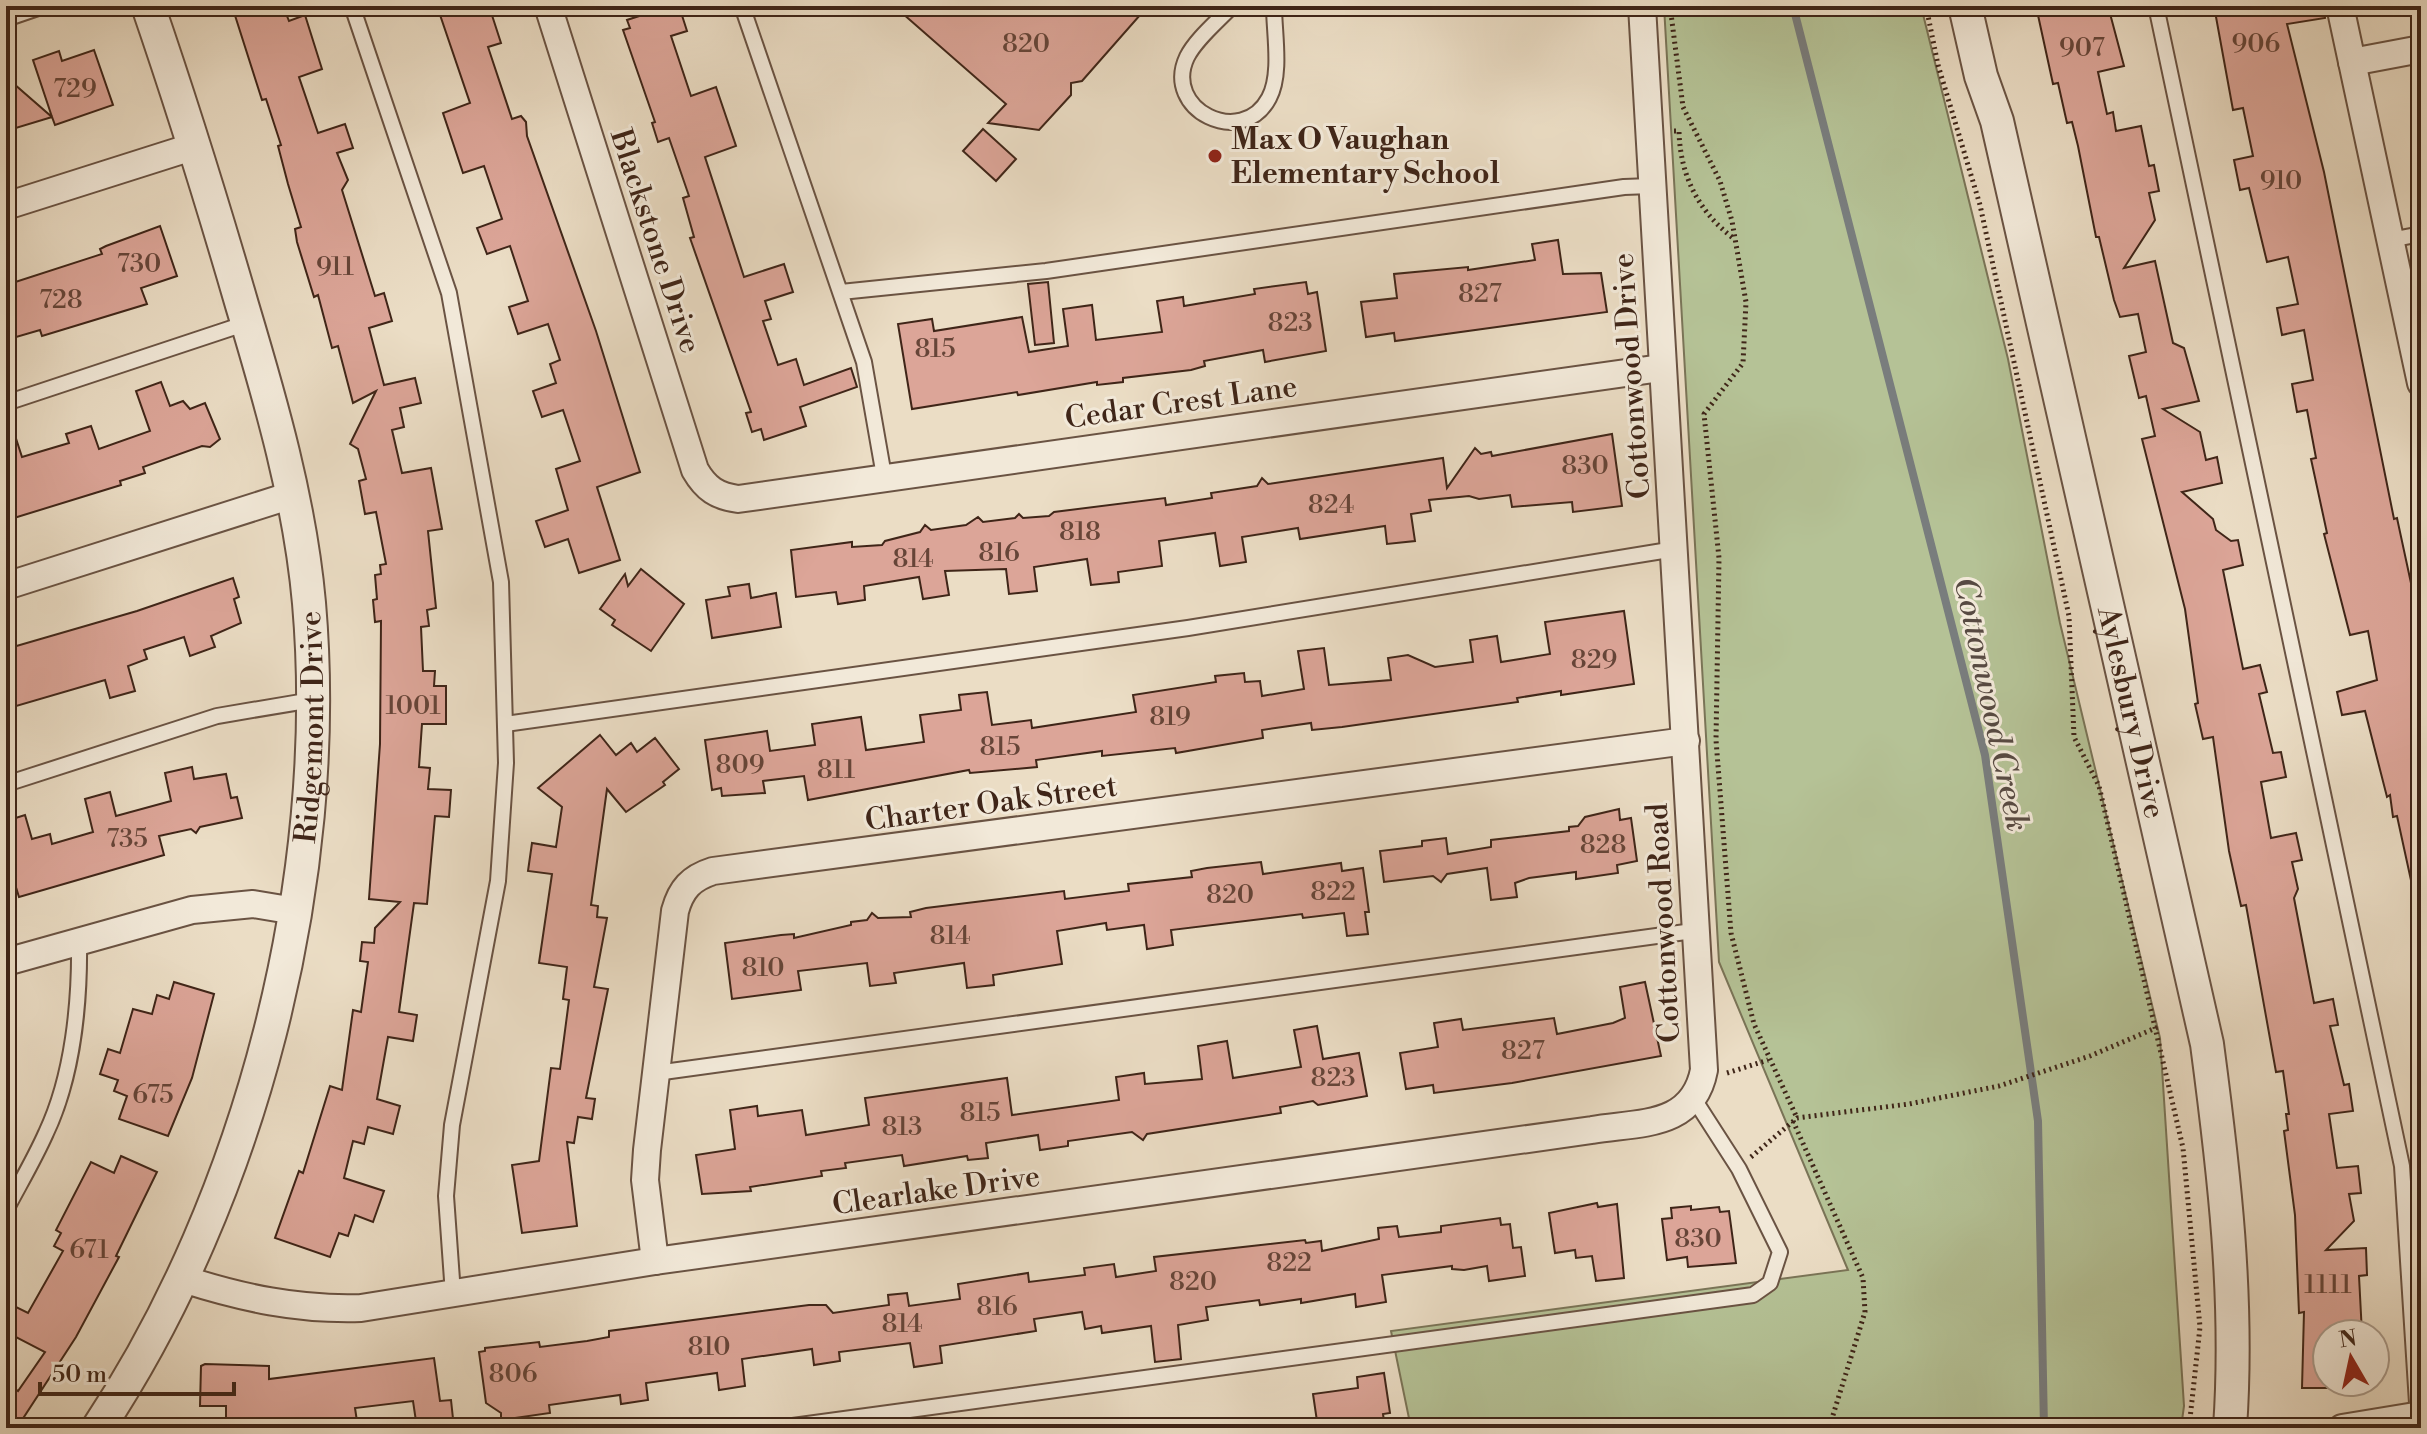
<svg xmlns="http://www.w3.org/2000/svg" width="2427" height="1434" font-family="'Libre Bodoni',serif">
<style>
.green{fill:#b5c296;stroke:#7a7457;stroke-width:2}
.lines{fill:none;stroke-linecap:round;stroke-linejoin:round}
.stream{stroke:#797d7d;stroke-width:8}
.building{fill:#dca598;stroke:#3f2518;stroke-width:2}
.service-casing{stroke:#6a5343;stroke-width:18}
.minor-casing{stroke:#6a5343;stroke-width:30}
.tertiary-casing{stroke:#6a5343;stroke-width:36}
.path{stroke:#3f2518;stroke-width:5;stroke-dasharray:2 4;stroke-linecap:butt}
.service{stroke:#f2e9d9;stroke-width:14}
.minor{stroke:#f2e9d9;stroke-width:26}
.tertiary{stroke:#f2e9d9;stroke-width:32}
.poi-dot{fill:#8f2418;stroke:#f2e9d9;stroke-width:3}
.labels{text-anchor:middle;stroke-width:6;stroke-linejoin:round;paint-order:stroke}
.number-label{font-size:26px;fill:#664538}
.poi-label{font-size:30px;font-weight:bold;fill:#3f2518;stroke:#f2e9d9;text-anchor:start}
.street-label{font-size:30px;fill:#3f2518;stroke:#f2e9d9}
.water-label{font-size:32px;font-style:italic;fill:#574a42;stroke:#f2e9d9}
</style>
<rect width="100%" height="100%" fill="#ebddc5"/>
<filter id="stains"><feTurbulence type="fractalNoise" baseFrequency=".0025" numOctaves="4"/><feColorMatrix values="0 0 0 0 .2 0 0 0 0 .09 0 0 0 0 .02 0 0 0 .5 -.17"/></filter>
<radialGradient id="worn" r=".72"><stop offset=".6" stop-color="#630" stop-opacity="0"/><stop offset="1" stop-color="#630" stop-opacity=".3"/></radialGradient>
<polygon class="green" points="1664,6 1921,6 2008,359 2060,623 2160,1038 2184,1406 2181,1428 1411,1428 1391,1331 1848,1270 1719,962"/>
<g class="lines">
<polyline class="stream" points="1793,6 1985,755 2038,1121 2044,1428"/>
</g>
<g class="building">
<polygon points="232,6 283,6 289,21 305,15 322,69 299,77 318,133 345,124 353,148 337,153 348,180 342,190 375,296 384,293 392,321 369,328 384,385 415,378 421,403 400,408 404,427 392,430 402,473 431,468 442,529 428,531 436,608 427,610 429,626 421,627 423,671 435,671 434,686 446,686 446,724 422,724 419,767 430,768 428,789 451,790 449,817 435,816 427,904 414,903 399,1012 417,1015 413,1041 388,1037 377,1099 400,1106 393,1134 368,1127 364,1144 353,1141 344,1178 384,1191 373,1222 355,1215 348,1236 339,1233 330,1257 275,1238 299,1171 303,1173 330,1086 342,1090 353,1010 361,1012 368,962 360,961 362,942 374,943 375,928 400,902 369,899 380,744 381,621 375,622 373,600 377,599 375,575 381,574 380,565 386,564 376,512 365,514 359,481 366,479 358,449 350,444 376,391 353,403 338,346 332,348 318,295 314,297 297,242 295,229 301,227 288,184 278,146 281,145 266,99 262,100"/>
<polygon points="437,6 489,6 501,43 488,47 512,119 521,116 526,122 527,136 596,331 640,472 597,487 620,560 579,573 568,539 545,547 536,521 568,510 556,469 580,461 563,410 542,417 533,391 556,383 550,364 560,360 548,324 518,334 509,307 528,301 510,246 487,254 477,228 502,219 484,166 463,173 443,113 470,103"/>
<polygon points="670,6 679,6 687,31 671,36 691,96 716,87 736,146 705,157 744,277 784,264 793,292 765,301 771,319 763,321 778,365 796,359 804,385 851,368 857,387 800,407 806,426 764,440 761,429 752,432 746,413 751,412 690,238 694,237 683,198 689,196 669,138 658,142 652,123 655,122 623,30 630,28 627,20"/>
<polygon points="894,6 1148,6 1082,81 1071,83 1071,95 1039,130 988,123 1006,104"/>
<polygon points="2036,6 2108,6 2124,66 2098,72 2107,114 2113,112 2116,131 2141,126 2149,166 2154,165 2159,191 2149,193 2155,220 2124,268 2155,261 2173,343 2184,348 2199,401 2163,409 2200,432 2206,460 2217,457 2222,483 2182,492 2213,519 2216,530 2231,541 2238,540 2243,565 2223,570 2243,669 2260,665 2267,692 2259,694 2273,753 2281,752 2286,777 2261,782 2271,838 2296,833 2302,860 2292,862 2298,889 2294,898 2314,1003 2333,999 2338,1025 2330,1026 2344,1085 2349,1084 2353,1111 2329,1114 2337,1168 2358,1166 2361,1193 2349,1194 2354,1221 2326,1250 2366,1248 2367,1275 2359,1276 2362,1334 2327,1334 2327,1388 2302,1388 2304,1312 2299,1313 2295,1215 2284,1131 2288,1130 2286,1114 2289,1114 2283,1071 2276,1072 2246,905 2241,906 2229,851 2213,737 2203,739 2195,704 2198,703 2185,609 2142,439 2155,436 2146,396 2139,398 2129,356 2146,352 2138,314 2120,317 2114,300 2099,237 2096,237 2078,146 2072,122 2067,123 2058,83 2053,84"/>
<polygon points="2214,6 2324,6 2325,18 2287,24 2324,172 2394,519 2397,518 2417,611 2421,610 2421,884 2412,885 2397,816 2393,817 2390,795 2387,797 2365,711 2342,715 2337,692 2377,680 2368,631 2350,635 2324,534 2327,533 2311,459 2316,458 2307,410 2297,412 2292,384 2313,380 2304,330 2282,335 2277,308 2298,304 2288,257 2267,262 2249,188 2240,190 2234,160 2253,156 2243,108 2233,110"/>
<polygon points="94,50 113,105 55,125 52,117 6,131 6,77 52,117 33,60 59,51 62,61"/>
<polygon points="983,129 1016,159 996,181 963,151"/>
<polygon points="160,226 177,276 141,288 147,304 42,336 40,330 6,340 6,285 102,254 100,249 106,246"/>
<polygon points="1558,240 1563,274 1601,273 1607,312 1395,341 1394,333 1366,337 1361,302 1397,298 1394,274 1468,267 1468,270 1535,260 1532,244"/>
<polygon points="1048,282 1054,343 1035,345 1028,284"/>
<polygon points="1306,282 1308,294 1317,292 1326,351 1265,362 1263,350 1204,361 1205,366 1191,370 1123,378 1123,382 1097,385 1097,382 1018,395 1017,392 912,409 898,324 932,319 934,331 1022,317 1029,352 1068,346 1063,309 1092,305 1096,340 1162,332 1157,301 1183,297 1184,306 1255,294 1254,289"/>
<polygon points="161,382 170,406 183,401 190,409 205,403 220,439 210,447 202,446 143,467 145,473 120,481 121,485 14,518 6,493 6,420 10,420 22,457 69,443 66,434 91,426 99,449 150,431 136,391"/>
<polygon points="1612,434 1622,506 1573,512 1572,502 1512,507 1510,495 1479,499 1469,496 1429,500 1431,511 1411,514 1415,541 1387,544 1385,526 1300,539 1298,528 1242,537 1246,562 1220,566 1215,533 1159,541 1162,566 1118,572 1119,582 1091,585 1087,559 1034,567 1037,591 1009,594 1006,569 945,571 949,595 923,599 919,577 864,586 865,600 838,604 836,592 796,597 791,550 852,542 852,547 882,545 885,541 920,532 925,525 931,530 966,525 978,517 983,522 1015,518 1019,514 1023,518 1049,516 1054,512 1165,498 1166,505 1212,498 1211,493 1257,486 1262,478 1268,484 1443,458 1447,488 1475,448 1481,454 1491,452 1492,456"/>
<polygon points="641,569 684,604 651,651 612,625 615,620 600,609 625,574 628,586"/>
<polygon points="233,578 239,597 234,599 241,623 211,636 215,647 190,656 184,637 144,650 147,659 128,666 135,691 110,698 105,680 6,709 6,649 137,611"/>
<polygon points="749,584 751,598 776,593 781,627 712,638 706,600 730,596 728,587"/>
<polygon points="1624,611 1634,684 1561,695 1561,691 1517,698 1518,702 1342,727 1312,730 1311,723 1262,730 1263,738 1176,753 1175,748 1102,756 1102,751 1036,760 1037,767 970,773 969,770 808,800 804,776 763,781 765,793 722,796 721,788 712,790 705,740 767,731 770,751 815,745 812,724 861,717 866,750 924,742 920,715 961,710 959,695 987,692 992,725 1031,720 1032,728 1136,712 1133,695 1216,682 1215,676 1244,673 1245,682 1260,681 1262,696 1304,689 1298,651 1324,648 1329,685 1391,680 1388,658 1408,655 1435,667 1473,662 1470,640 1497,636 1501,662 1550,654 1545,622"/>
<polygon points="600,735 616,755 631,743 637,752 655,738 679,769 663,782 665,785 626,812 607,789 591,905 598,906 597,917 607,918 594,987 608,989 586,1098 595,1099 592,1119 578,1117 574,1143 567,1142 577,1226 522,1233 512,1165 539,1161 551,1068 560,1069 569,1000 563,999 567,967 539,963 552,874 528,871 532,843 556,847 562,807 538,788"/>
<polygon points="192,767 194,779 226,774 231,798 237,797 242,818 200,827 196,833 191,829 159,836 164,855 19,897 6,855 6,821 25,815 32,839 50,834 52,844 93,832 85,799 110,792 116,816 171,801 165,773"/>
<polygon points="1619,809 1620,820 1631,818 1637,861 1617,865 1618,873 1576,879 1576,872 1529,878 1515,883 1517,897 1491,900 1487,868 1447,874 1441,882 1433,876 1384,882 1380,851 1422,846 1422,841 1446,838 1448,854 1491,847 1491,840 1569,831 1569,827 1578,826 1585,817"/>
<polygon points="1261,862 1263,874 1341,863 1342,871 1363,868 1369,912 1365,912 1368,934 1347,936 1344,913 1303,918 1302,914 1171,930 1173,945 1147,949 1144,925 1107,930 1106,923 1057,931 1062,964 993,975 994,985 967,988 964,963 894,973 896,983 870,986 867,963 798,971 801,990 732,999 725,943 781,935 794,934 794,938 851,925 851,922 867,920 872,913 878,918 911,917 910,912 926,908 1064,891 1065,899 1129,891 1128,884 1192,877 1191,871 1207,868"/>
<polygon points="174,982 214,994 192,1078 168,1136 119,1119 127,1096 114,1091 118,1080 100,1074 108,1049 120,1053 133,1009 152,1014 157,995 169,999"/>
<polygon points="1645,982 1661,1056 1512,1083 1434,1093 1433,1085 1406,1089 1400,1053 1438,1047 1434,1023 1461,1019 1463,1030 1554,1018 1557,1034 1613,1023 1625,1018 1620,987"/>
<polygon points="1317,1026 1323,1059 1359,1053 1367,1096 1318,1105 1313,1101 1280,1107 1281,1113 1147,1134 1143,1140 1132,1132 1068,1141 1068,1146 1040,1150 1038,1135 986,1143 988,1158 968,1160 967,1156 904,1166 902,1155 845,1163 846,1168 821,1171 822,1176 750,1187 751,1191 702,1194 696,1155 735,1149 730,1110 757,1106 758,1116 802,1110 806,1135 869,1125 865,1098 1007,1078 1012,1115 1119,1100 1116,1077 1144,1073 1145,1084 1202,1079 1198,1046 1227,1041 1233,1078 1301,1067 1294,1030"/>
<polygon points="121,1156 157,1172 116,1256 119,1257 76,1337 20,1423 6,1413 6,1382 18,1391 45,1352 6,1332 6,1302 28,1313 63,1251 54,1246 61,1233 56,1230 91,1162 114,1173"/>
<polygon points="1597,1203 1598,1207 1617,1204 1624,1278 1596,1281 1592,1256 1576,1258 1575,1250 1555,1253 1549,1213"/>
<polygon points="1691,1206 1691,1210 1719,1207 1720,1212 1729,1211 1736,1263 1688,1267 1687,1257 1667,1260 1662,1219 1672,1218 1671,1208"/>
<polygon points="1500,1218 1501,1225 1510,1224 1513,1248 1521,1247 1525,1276 1489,1281 1487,1266 1464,1270 1452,1269 1452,1266 1382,1275 1386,1302 1356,1307 1355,1294 1301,1303 1301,1299 1260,1305 1259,1300 1206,1307 1208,1320 1178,1325 1181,1359 1155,1362 1151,1326 1102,1333 1101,1326 1085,1329 1082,1312 1034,1319 1036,1331 940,1346 942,1363 914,1367 910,1343 839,1352 840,1361 814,1365 812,1349 742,1359 745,1386 719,1390 717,1373 646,1383 648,1400 621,1404 620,1395 549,1405 550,1413 501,1420 501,1413 486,1403 479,1352 485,1351 485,1348 539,1342 540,1347 587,1341 609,1337 609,1331 809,1305 826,1305 833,1313 889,1305 888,1295 907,1293 909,1306 960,1299 958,1284 1028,1273 1029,1282 1085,1275 1084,1268 1114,1264 1116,1277 1156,1271 1154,1257 1305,1240 1306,1243 1321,1241 1322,1251 1379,1239 1378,1228 1397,1226 1399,1237 1441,1232 1441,1226"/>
<polygon points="434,1358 440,1401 451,1400 454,1428 417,1428 413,1401 355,1408 358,1428 240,1428 240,1419 226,1419 226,1406 200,1406 201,1366 205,1364 269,1366 269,1379"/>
<polygon points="1384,1373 1390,1413 1383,1414 1385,1428 1318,1428 1313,1394 1358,1388 1357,1377"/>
</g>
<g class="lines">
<g class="service-casing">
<g id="service">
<polyline points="352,6 449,293 501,582 506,763 498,881 452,1125 446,1196 453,1294"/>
<polyline points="742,6 864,362 884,476"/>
<path d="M 1232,6 C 1218,21 1196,39 1187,57 C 1162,110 1242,149 1269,98 C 1282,74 1274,33 1274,6"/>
<polyline points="2156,6 2402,1166 2418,1419"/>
<polyline points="6,19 44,6"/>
<polyline points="2390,240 2421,234"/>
<polyline points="841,292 1046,271 1624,187 1651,186"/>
<polyline points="6,403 247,323"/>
<polyline points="505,724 1188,628 1675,549"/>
<polyline points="6,784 217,716 312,700"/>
<polyline points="656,1073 1693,931"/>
<path d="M 6,1210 C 19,1185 34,1160 46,1133 C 73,1076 80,1002 79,940"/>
<polyline points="778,1428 1753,1295 1770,1283 1780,1252 1739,1169 1694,1099"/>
</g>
</g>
<g class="minor-casing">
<g id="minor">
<path d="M 548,6 L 695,470 C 706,489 717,496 738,499 L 1661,368"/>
<polyline points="2340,6 2421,383"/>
<polyline points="2352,62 2421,49"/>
<polyline points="6,206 195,146"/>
<polyline points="6,586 292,495"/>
<polyline points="6,962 192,910 253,904 295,911"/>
<path d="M 655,1261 L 645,1180 L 647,1150 L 675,911 C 681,889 691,878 713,871 L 1686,741"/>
<path d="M 183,1279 C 242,1298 298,1310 361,1308 L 655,1261 L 1592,1130 C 1640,1122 1693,1128 1704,1070 L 1642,6"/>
<polyline points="2342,1428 2421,1415"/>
</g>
</g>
<g class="tertiary-casing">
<g id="tertiary">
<path id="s1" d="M 1965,6 L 1981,76 L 1997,121 L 2207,1044 C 2224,1172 2239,1299 2230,1428"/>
<path id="s2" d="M 98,1428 C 251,1198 333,879 309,603 C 300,502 271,402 242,305 C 213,205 182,105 148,6"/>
</g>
</g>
<g class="path">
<polyline points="1670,6 1683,107 1720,181 1732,221 1746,302 1743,363 1704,414 1719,558 1716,740 1731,933 1754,1024 1797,1118"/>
<polyline points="1926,6 1938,65 1980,205 2069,616 2074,737 2099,786 2183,1148 2200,1327 2189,1428"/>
<path d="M 1674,131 L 1679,131 C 1680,175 1698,211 1733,238"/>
<polyline points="1727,1073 1768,1060"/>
<polyline points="1793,1121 1863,1278 1865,1312 1829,1428"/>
<polyline points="1751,1157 1797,1118 1909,1104 1999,1086 2090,1056 2158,1027"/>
</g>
<use href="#service" class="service"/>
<use href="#minor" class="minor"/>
<use href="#tertiary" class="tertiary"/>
</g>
<circle class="poi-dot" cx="1215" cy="156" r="8"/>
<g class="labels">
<g class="number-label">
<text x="1026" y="52">820</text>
<text x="2256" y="52">906</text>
<text x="2082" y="56">907</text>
<text x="75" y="97">729</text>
<text x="2281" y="189">910</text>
<text x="139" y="272">730</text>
<text x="335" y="275">911</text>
<text x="1480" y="302">827</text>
<text x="61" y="308">728</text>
<text x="1290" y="331">823</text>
<text x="935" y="357">815</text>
<text x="1585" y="474">830</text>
<text x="1331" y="513">824</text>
<text x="1080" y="540">818</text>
<text x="999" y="561">816</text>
<text x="913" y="567">814</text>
<text x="1594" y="668">829</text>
<text x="413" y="714">1001</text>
<text x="1170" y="725">819</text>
<text x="1000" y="755">815</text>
<text x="740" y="773">809</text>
<text x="836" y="778">811</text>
<text x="127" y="847">735</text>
<text x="1603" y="853">828</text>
<text x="1333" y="900">822</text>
<text x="1230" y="903">820</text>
<text x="950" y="944">814</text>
<text x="763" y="976">810</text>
<text x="1523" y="1059">827</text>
<text x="1333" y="1086">823</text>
<text x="153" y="1103">675</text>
<text x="980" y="1121">815</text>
<text x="902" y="1135">813</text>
<text x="1698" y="1247">830</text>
<text x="89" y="1258">671</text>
<text x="1289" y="1271">822</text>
<text x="1193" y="1290">820</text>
<text x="2328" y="1293">1111</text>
<text x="997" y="1315">816</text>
<text x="902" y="1332">814</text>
<text x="709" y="1355">810</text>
<text x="513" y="1382">806</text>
</g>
<g class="poi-label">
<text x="1231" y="149">Max O Vaughan<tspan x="1231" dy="34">Elementary School</tspan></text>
</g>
<g class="street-label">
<text transform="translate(656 241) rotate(72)" y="10">Blackstone Drive</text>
<text transform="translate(1631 376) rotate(-94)" y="10">Cottonwood Drive</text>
<text transform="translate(1181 402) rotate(-8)" y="10">Cedar Crest Lane</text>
<text dy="10" stroke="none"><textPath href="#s1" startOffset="726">Aylesbury Drive</textPath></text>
<text dy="10" stroke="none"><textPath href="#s2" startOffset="742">Ridgemont Drive</textPath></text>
<text transform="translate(991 803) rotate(-8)" y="10">Charter Oak Street</text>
<text transform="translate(1663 923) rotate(-93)" y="10">Cottonwood Road</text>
<text transform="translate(936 1190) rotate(-8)" y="10">Clearlake Drive</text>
</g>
<g class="water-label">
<text transform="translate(1992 704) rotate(78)" y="11">Cottonwood Creek</text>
</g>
</g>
<rect width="2427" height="1434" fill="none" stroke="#ebddc5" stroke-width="32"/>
<rect x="8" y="8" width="2411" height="1418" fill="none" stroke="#3f2518" stroke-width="4"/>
<rect x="16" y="16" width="2395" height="1402" fill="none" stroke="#3f2518" stroke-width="2"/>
<g transform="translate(2351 1358) rotate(351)"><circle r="38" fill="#f2e9d9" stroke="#aa9b8c" stroke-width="2"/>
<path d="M0-6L14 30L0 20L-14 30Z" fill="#8f2418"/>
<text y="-12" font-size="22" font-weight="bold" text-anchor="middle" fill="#3f2518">N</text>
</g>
<path d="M40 1382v12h194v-12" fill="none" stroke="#3f2518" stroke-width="4"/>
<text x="52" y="1382" font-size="24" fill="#3f2518" stroke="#f2e9d9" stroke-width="6" paint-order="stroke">50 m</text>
<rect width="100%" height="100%" filter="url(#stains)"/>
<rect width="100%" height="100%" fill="url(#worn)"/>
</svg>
